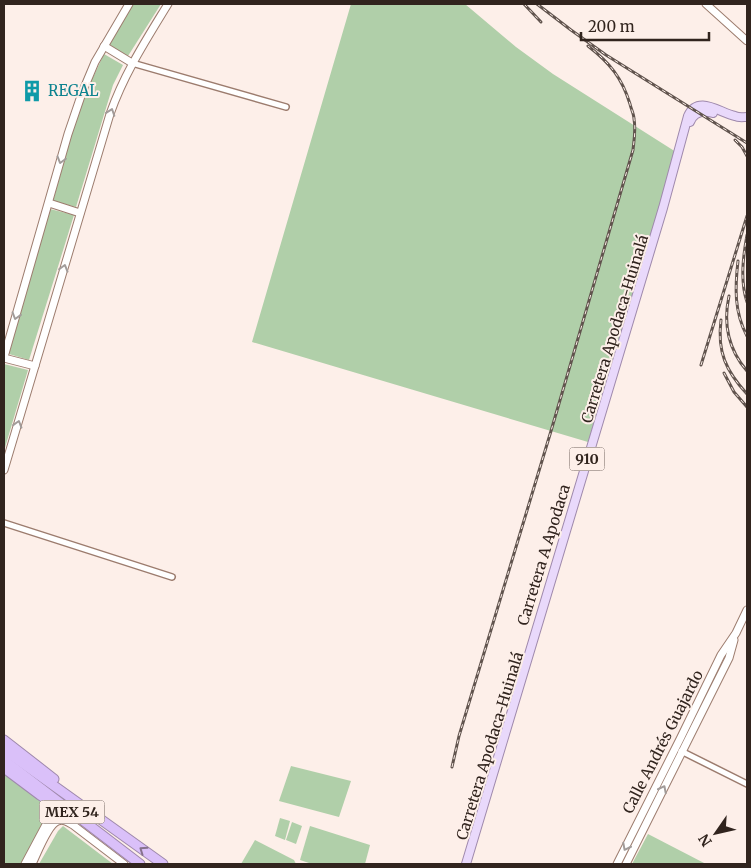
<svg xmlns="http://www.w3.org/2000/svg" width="751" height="868" font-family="Merriweather,serif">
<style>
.green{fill:#b0cfa9}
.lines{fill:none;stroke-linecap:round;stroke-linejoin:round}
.street-casing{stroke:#9c7c6e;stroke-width:8}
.secondary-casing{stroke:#9c7c6e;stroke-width:9}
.primary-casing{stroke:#9f89ac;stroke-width:10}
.highway-casing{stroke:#9f89ac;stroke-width:11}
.street{stroke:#fff;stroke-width:5}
.secondary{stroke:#fff;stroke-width:7}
.primary{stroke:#e9d9fb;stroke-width:8}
.highway{stroke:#dac0f9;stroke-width:9}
.rail-casing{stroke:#61544e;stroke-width:3}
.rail{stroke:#fdefe9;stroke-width:1;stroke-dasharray:4;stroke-linecap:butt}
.oneway{stroke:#a29c9a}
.oneway2{stroke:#86728c}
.labels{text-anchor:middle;stroke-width:4;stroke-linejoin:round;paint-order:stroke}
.shield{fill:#fdefe9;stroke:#6e615b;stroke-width:1}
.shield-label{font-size:14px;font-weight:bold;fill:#31241e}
.culture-label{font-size:15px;fill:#0d838f;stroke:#fdefe9;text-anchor:start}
.street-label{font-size:15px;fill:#31241e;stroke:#fdefe9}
</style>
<rect width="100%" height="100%" fill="#fdefe9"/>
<g class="green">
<polygon points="133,4 161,4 128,56 108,44"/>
<polygon points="351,4 465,4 516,47 553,74 676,152 588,442 252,342"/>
<polygon points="104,54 123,65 113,85 76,207 53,201 80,105"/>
<polygon points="50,209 74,215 29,360 9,354"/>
<polygon points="4,364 28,370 4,451"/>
<polygon points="291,766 351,781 339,817 279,801"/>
<polygon points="4,772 42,801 46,808 47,816 21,864 4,864"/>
<polygon points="280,818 290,821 285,840 275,836"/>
<polygon points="292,822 302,826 296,844 286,840"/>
<polygon points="63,826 113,864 39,864 58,831"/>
<polygon points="310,826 370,845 365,864 312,864 300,860"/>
<polygon points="648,834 706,864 632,864"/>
<polygon points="255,840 294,860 296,864 241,864"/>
</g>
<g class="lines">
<g class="street-casing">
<g id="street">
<polyline points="132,63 286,107"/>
<polyline points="4,523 172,577"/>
<polyline points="681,751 747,784"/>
</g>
</g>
<g class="secondary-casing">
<g id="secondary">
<polyline points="706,4 747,41"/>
<polyline points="104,46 132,63"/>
<polyline points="49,203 80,213"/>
<polyline points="4,357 68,134 82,93 95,62 129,4"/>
<polyline points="4,358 35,366"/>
<path d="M 4,470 L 110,114 C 124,74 146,40 168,4"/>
<polyline points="47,803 70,821"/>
<polyline points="25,864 49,819 50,811 47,802"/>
<path d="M 32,864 C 37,854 48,824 58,821 C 64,819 68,822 73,825 L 124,864"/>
<polyline points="617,864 681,737 721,655 736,633 747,610"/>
<polyline points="626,864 729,658 734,640"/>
</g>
</g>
<g class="primary-casing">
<g id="primary">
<path d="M 690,122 C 694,111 703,110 713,113"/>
<path d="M 466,864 L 663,208 L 688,116 C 698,94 720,113 735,116 C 739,118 743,117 747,117"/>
</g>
</g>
<g class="highway-casing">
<g id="highway">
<polyline points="4,740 54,779"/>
<polyline points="4,750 163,864"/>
<polyline points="4,760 140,864"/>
<polyline points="4,768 40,795 52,803"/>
</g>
</g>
<use href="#street" class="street"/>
<use href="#secondary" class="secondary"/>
<use href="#primary" class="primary"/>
<use href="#highway" class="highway"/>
<g class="rail-casing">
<g id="rail">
<polyline points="524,4 541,22"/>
<polyline points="537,4 571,30 606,55 747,143"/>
<polyline points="735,140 742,147 747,156"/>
<path d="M 747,235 C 743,257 740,281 747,302"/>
<path d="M 738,261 C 735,287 734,312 747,336"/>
<path d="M 729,296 C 723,324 728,349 747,371"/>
<path d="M 721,320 C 717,352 726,371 747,394"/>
<polyline points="701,365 747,216"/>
<polyline points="724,373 734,392 747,407"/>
<path d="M 452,767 L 459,736 L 551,431 L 633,150 C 634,140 636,130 634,119 C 634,114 631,109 630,104 C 622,78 610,63 588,46"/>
</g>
</g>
<use href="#rail" class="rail"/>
</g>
<defs><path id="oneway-chevron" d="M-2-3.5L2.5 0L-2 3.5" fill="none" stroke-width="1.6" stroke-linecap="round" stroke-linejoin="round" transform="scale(1.25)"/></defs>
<g class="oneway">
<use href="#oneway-chevron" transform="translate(111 112) rotate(-71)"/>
<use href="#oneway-chevron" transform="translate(61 160) rotate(106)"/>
<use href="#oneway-chevron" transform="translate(64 268) rotate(-74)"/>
<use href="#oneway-chevron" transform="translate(16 316) rotate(107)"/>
<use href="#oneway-chevron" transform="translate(18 424) rotate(-73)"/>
<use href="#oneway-chevron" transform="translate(663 789) rotate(-63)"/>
<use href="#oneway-chevron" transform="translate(626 847) rotate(117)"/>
</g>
<use class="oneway2" href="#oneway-chevron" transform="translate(143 850) rotate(-145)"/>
<defs>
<g id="building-bare" transform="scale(1.725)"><path d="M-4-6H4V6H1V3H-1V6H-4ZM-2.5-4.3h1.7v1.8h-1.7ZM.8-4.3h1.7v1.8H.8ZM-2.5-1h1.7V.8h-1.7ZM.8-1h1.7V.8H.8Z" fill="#0f9aa8" stroke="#fdefe9" stroke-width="2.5" paint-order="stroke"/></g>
</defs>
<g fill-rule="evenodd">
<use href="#building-bare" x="32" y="91"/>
</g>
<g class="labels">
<g class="shield">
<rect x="569.5" y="447.5" width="35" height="23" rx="4"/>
<rect x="39.5" y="800.5" width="65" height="23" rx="4"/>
</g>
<g class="shield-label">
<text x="587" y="464">910</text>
<text x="72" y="817">MEX 54</text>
</g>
<g class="culture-label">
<text x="48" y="96">REGAL</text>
</g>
<g class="street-label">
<text transform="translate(615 329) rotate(-73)" y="5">Carretera Apodaca-Huinalá</text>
<text transform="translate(544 555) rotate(-73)" y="5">Carretera A Apodaca</text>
<text transform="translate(663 742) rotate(-63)" y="5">Calle Andrés Guajardo</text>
<text transform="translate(490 746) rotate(-73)" y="5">Carretera Apodaca-Huinalá</text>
</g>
</g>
<rect width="751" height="868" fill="none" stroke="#31241e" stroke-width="10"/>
<g transform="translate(716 833) rotate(236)" stroke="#fdefe9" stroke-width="4" paint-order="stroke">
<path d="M0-4L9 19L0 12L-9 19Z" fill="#31241e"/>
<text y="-8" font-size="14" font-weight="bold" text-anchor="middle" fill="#31241e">N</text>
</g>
<path d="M581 32v8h128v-8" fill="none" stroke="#31241e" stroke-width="2.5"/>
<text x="588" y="32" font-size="15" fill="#31241e" stroke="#fdefe9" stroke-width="4" paint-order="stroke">200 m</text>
</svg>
